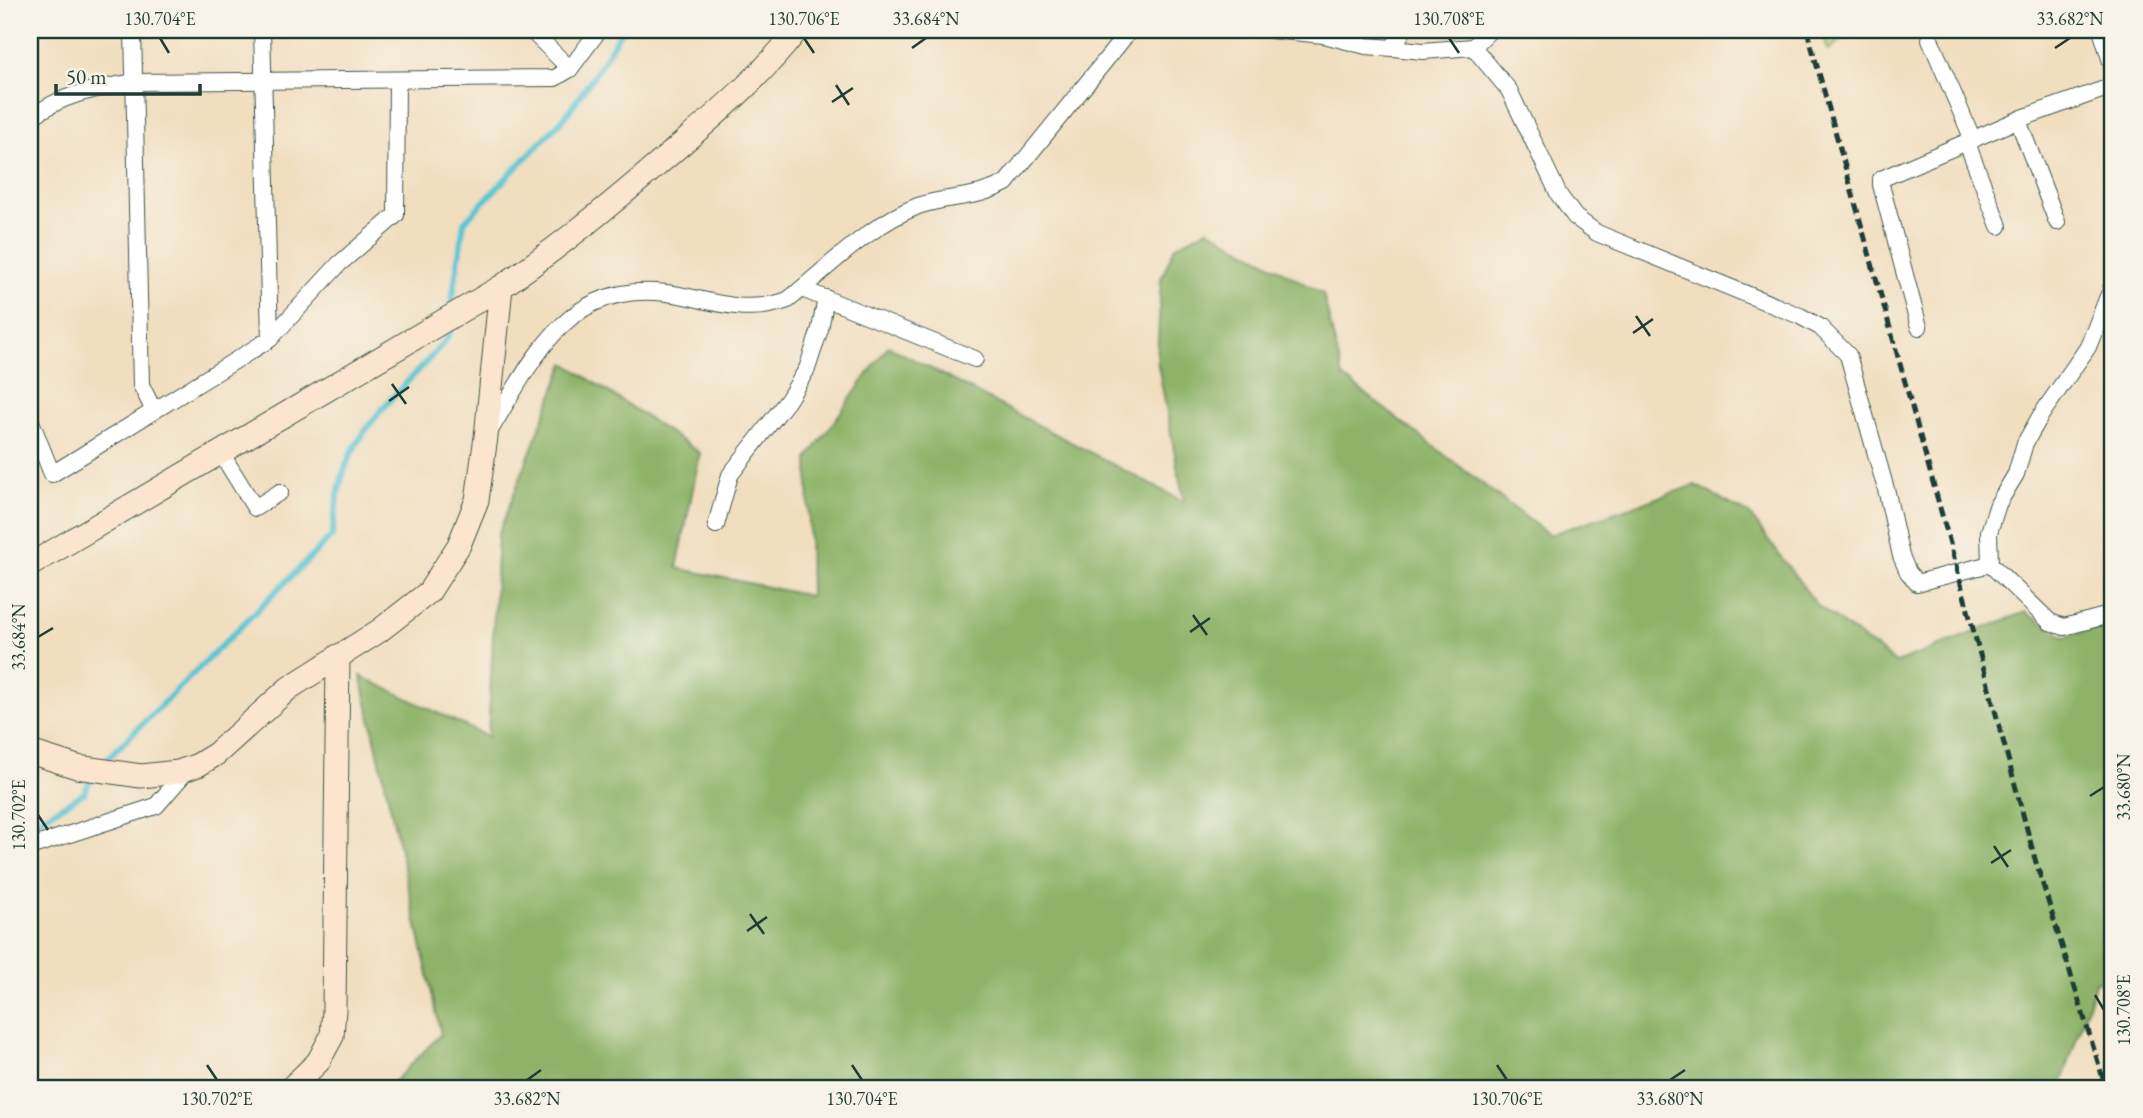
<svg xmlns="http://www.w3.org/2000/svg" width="2143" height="1118" font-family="'EB Garamond',serif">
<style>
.green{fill:#b2d077;stroke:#688656;stroke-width:2}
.forest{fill:#8db268;stroke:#56784e;stroke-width:2}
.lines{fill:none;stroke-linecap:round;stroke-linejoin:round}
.stream{stroke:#5ac5d4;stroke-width:6}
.street-casing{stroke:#3e5549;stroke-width:18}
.secondary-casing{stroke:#3e5549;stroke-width:25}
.street{stroke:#fff;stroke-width:16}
.secondary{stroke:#fce5cf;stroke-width:23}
.rail{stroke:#1f3d34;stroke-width:5;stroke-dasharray:10 5;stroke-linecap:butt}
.ticks{fill:none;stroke:#1f3d34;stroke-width:2.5}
.neatline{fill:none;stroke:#1f3d34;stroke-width:2.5}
.ticks-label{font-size:18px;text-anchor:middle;fill:#1f3d34}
</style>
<rect width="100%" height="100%" fill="#f7f3e8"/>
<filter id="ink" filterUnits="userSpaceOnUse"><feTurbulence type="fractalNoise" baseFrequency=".0143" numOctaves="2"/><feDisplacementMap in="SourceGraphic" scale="14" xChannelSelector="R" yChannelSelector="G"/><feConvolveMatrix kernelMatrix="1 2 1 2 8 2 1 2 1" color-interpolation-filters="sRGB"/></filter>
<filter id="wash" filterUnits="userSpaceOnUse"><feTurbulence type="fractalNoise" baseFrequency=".00686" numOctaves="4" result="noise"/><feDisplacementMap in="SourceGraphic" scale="28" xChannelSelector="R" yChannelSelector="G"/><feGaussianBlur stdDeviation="1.57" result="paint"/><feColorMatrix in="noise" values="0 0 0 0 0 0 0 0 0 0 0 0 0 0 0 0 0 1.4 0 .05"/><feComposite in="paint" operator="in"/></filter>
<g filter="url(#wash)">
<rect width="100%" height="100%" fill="#f1debf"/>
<polygon class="green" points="1822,30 1855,30 1828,50"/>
<polygon class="forest" points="1208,229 1323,294 1343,377 1549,535 1695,485 1749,514 1817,605 1896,663 2025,612 2064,637 2113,625 2113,983 2096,981 2060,1088 388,1088 441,1034 361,676 488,737 498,535 565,363 700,453 677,568 810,596 808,458 888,346 1184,502 1157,360 1161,279 1175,247"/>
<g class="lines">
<g class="stream">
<polyline points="451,308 464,222 564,118 595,74 622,30"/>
<path d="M 101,765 L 332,536 C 336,508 338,478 352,452 C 375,409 414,378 445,341 L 450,333 L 451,323"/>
<polyline points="30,825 84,793 92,776"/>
</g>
</g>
</g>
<g filter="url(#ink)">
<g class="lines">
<g class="street-casing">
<g id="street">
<polyline points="133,30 141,385 154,411"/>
<polyline points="531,30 570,69"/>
<polyline points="1189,30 1196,30"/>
<polyline points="1272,30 1324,35 1366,46 1393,48 1423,51 1473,47 1509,90 1559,195 1575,217 1597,233 1800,316 1820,327 1848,355 1887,493 1901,556 1908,572 1917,583 1990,564"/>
<polyline points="2101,30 2113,68"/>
<polyline points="1930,39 1973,140"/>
<polyline points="1473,47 1490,30"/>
<polyline points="1393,48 1403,30"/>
<path d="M 30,118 C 64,93 94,89 135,82 L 555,78 L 570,69 L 599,30"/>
<polyline points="2018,120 2057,222"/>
<polyline points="1967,143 1999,226"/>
<polyline points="2113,284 2088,347 2041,415 2025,443 2016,474 1998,504 1989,532 1990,564 2050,622 2064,627 2113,614"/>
<polyline points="802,289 975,359"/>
<polyline points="1919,327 1881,185 1881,179 2022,118 2113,86"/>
<polyline points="270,339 339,264 396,215 397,81"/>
<polyline points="30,419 52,474 270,339 262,30"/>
<path d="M 489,432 C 540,347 573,271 689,297 C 725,305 752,313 788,300 C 829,267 869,225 918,206 C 949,195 974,200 1006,183 L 1130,30"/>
<polyline points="221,453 255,508 280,492"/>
<polyline points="716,525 730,475 788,400 807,369 820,329 826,298"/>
<polyline points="30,847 156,806 188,769"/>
</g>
</g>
<g class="secondary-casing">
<g id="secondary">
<path d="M 30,565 L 501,287 C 561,246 615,201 670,154 C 715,115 761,77 797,30"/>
<polyline points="30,752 77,767 141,776 178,772 198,765 216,754 289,688 379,631 429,592 459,545 477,500 486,437 501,287"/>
<polyline points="291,1088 318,1062 332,1036 334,1010 338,656"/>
</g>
</g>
<use href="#street" class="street"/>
<use href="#secondary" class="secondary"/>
<polyline class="rail" points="1807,30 1954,558 2035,859 2106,1088"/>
</g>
</g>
<path class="ticks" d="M 160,38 L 169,53M 804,38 L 814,53M 1449,38 L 1459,53M 912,48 L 926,38M 2055,48 L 2070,38M 836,85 L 849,105M 832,102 L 853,88M 1636,316 L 1650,336M 1633,333 L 1653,319M 392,384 L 406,404M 389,401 L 409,387M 1193,615 L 1207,635M 1190,632 L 1210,618M 38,637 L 53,628M 2090,796 L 2104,787M 38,815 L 48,830M 1994,846 L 2008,867M 1991,863 L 2011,850M 750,914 L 764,934M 747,931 L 767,917M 2095,995 L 2104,1010M 207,1065 L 217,1080M 852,1065 L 862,1080M 1497,1065 L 1507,1080M 527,1080 L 541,1070M 1670,1080 L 1685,1070"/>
<rect width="2143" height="1118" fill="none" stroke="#f7f3e8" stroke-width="77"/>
<path d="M56 84v10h144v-10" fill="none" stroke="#1f3d34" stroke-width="3.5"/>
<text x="66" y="84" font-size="21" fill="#1f3d34" stroke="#f7f3e8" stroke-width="5" paint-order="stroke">50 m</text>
<rect x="38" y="38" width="2066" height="1042" class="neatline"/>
<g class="ticks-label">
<text x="160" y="25">130.704°E</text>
<text x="804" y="25">130.706°E</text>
<text x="926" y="25">33.684°N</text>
<text x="1449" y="25">130.708°E</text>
<text x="2070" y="25">33.682°N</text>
<text transform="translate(19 637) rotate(-90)" y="6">33.684°N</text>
<text transform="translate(2124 787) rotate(-90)" y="6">33.680°N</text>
<text transform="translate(19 815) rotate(-90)" y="6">130.702°E</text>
<text transform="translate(2124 1010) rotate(-90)" y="6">130.708°E</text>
<text x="217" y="1105">130.702°E</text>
<text x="527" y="1105">33.682°N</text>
<text x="862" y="1105">130.704°E</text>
<text x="1507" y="1105">130.706°E</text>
<text x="1670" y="1105">33.680°N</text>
</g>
</svg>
